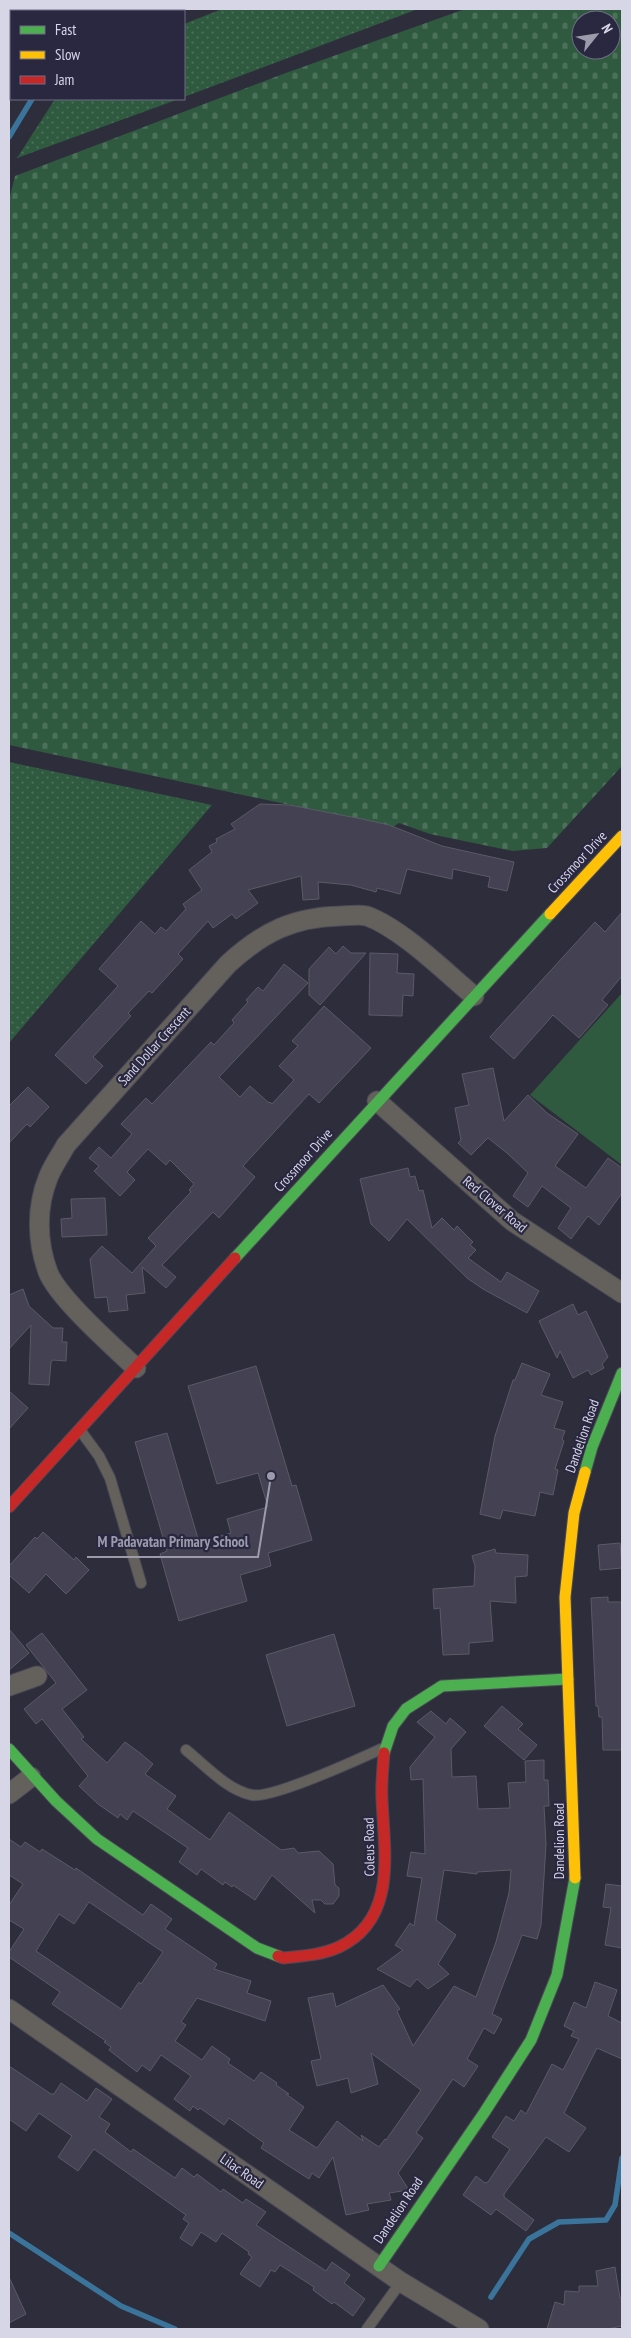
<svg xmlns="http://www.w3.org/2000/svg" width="631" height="2338" font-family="'PT Sans Narrow',sans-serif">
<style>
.grass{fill:url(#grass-dots)}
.cemetery{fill:url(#cemetery-stones);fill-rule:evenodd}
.park{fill:#2f5a3f}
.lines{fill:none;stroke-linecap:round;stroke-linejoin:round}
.stream{stroke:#3b749b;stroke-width:5.5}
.building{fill:#434152;stroke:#5b5a66;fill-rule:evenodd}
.lane-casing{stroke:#4a4956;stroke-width:12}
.street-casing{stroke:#4a4956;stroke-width:21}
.fast-casing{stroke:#4a4956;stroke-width:13}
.slow-casing{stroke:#4a4956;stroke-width:13}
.jam-casing{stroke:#4a4956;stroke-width:13}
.lane{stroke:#64615d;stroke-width:10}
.street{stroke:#64615d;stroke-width:19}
.fast{stroke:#4caf50;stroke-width:11}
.slow{stroke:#ffc107;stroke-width:11}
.jam{stroke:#c62828;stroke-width:11}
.labels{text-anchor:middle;stroke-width:4.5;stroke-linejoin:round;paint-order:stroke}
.street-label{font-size:14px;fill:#d7d6e7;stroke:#2a2741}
.leader{fill:none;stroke:#9c9bab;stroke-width:2}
.callout-dot{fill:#9c9bab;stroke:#2a2741;stroke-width:2}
.callout-label{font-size:15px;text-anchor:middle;font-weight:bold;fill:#9c9bab;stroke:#2a2741;stroke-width:4.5;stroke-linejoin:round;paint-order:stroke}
</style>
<defs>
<pattern id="grass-dots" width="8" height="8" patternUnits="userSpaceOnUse" patternTransform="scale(1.25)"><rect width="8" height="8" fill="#2f5a3f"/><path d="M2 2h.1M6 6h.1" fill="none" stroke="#4c715b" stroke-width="1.8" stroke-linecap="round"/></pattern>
<pattern id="cemetery-stones" width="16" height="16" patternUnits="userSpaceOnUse" patternTransform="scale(1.25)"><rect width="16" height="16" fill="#2f5a3f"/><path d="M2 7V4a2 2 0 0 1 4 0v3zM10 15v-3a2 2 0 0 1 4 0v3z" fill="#4c715b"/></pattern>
</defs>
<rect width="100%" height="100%" fill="#2e2d3b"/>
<g class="grass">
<polygon points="222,9 418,9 184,97 184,24"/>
<polygon points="55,99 179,99 17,158"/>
<polygon points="9,762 212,805 9,1043"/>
</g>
<path class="cemetery" d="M 465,9 L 622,9 L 622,766 L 547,848 L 513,851 L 430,834 L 399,823 L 393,827 L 9,745 L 9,200 L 15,176 L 283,74 ZM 581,20 L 611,20 L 611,50 L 581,50 Z"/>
<polygon class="park" points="622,993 622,1165 530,1095"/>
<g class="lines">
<g class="stream">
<polyline points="176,11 182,9"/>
<polyline points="9,137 32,99"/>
<polyline points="9,2233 121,2306 175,2329"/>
<polyline points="491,2297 529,2239 559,2222 606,2220 615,2205 622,2158"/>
</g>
</g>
<g class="building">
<polygon points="260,804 289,805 362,819 389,825 442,846 514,862 507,891 488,887 490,877 453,869 452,879 407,869 400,894 377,888 376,892 351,885 318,882 319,899 303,900 301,876 248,890 258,903 236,919 232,914 213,928 208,921 178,954 183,959 152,993 149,991 128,1013 131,1016 93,1057 103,1066 86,1084 55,1055 118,986 99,969 141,921 155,934 161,927 166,931 186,909 183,904 202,890 189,870 212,852 209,846 217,842 216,839 235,829 231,824"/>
<polygon points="622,912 622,976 602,1000 608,1005 579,1038 553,1015 514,1059 490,1037 595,922 605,932"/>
<polygon points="343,946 351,953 366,953 320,1005 309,995 309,969 329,947 336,954"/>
<polygon points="370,953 398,954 397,973 414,974 413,996 403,995 402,1016 369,1015"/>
<polygon points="284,964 308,983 219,1077 240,1097 250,1086 269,1103 270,1102 272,1104 294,1080 279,1066 298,1046 292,1041 324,1006 371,1048 319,1103 309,1094 243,1166 255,1177 219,1218 213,1212 162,1265 176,1277 166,1288 142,1267 145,1293 126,1295 128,1310 109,1312 107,1297 95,1298 90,1259 102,1246 132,1273 156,1246 148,1238 191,1192 189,1190 194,1184 170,1160 166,1165 148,1149 127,1172 135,1180 120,1196 94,1171 99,1166 89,1158 99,1147 111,1158 132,1134 121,1124 146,1098 152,1104 211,1042 214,1045 234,1023 232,1020 248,1002 246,1000 258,987 263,991"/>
<polygon points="493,1068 504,1121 528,1095 547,1113 578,1134 555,1166 586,1188 608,1158 622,1168 622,1193 599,1225 588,1216 571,1239 558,1228 571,1208 542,1186 528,1207 513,1196 528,1173 507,1153 488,1138 471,1155 458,1143 461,1140 455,1108 469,1105 462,1074"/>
<polygon points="28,1087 49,1107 30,1127 27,1124 9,1143 9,1106"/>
<polygon points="408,1168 410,1177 415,1176 419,1191 423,1190 432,1228 442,1218 454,1230 457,1226 473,1242 470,1245 476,1250 468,1258 501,1282 507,1272 539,1291 527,1313 483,1289 467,1278 407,1219 389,1241 371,1224 360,1179"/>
<polygon points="105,1198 107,1235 62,1237 61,1219 72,1218 71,1199"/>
<polygon points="23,1289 29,1306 53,1328 63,1328 62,1342 67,1342 66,1361 53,1360 51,1362 49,1385 29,1384 31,1325 9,1349 9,1295"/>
<polygon points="573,1304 578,1315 586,1311 608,1357 602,1364 604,1368 591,1375 588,1370 573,1378 560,1351 557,1358 539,1321"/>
<polygon points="522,1363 550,1374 541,1395 563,1402 554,1428 565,1431 562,1439 564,1441 555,1469 558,1470 553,1495 540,1492 535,1516 503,1510 500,1519 480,1514 495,1436 513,1380 515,1380"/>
<polygon points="256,1366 292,1486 296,1485 312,1540 268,1553 271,1566 240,1575 247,1601 179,1621 160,1554 167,1551 135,1442 167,1433 199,1542 231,1533 227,1519 268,1507 258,1473 217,1484 188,1386"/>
<polygon points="9,1391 28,1408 9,1429"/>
<polygon points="43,1532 74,1560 76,1557 89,1570 66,1594 46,1574 29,1593 9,1575 9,1566 35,1537 37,1539"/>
<polygon points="620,1543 622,1568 600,1570 598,1545"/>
<polygon points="495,1549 496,1553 528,1555 527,1576 515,1577 516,1603 490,1601 493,1641 469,1643 469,1654 443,1655 440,1608 434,1609 433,1589 474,1586 475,1566 472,1556"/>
<polygon points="608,1597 608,1602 622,1602 622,1750 603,1750 602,1717 599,1717 598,1706 596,1706 591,1598"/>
<polygon points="9,1629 29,1653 9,1670"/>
<polygon points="42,1633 87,1690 62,1709 84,1737 81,1739 107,1763 125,1742 140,1753 153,1764 145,1774 176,1796 167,1809 210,1840 229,1812 281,1850 294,1848 298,1853 319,1851 333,1864 335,1885 339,1888 339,1896 333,1904 325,1904 321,1900 312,1900 315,1913 272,1875 255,1900 233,1885 232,1887 225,1882 223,1885 201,1869 197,1875 179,1862 188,1848 133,1811 127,1820 120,1814 118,1818 98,1804 79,1786 88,1776 42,1719 36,1724 24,1709 56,1683 26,1645"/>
<polygon points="334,1634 355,1706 287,1726 266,1655"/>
<polygon points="502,1706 523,1724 518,1729 537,1745 524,1760 484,1726"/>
<path d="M 431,1711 L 446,1724 L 450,1718 L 466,1732 L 451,1749 L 452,1777 L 476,1776 L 478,1809 L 510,1808 L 508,1783 L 526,1782 L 525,1761 L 544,1760 L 544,1780 L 548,1780 L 549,1806 L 544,1806 L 546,1844 L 541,1925 L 537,1939 L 522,1935 L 492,2014 L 502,2019 L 494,2034 L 484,2028 L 467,2059 L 478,2066 L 464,2087 L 453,2079 L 416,2133 L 423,2138 L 398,2173 L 409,2190 L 389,2193 L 391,2200 L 367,2204 L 369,2210 L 346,2215 L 333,2157 L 319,2178 L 312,2173 L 309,2179 L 261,2148 L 264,2143 L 229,2118 L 224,2125 L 200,2108 L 198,2110 L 193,2106 L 190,2111 L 174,2099 L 191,2076 L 161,2055 L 150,2071 L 142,2065 L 137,2072 L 109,2050 L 111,2047 L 104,2042 L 106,2041 L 52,2004 L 60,1992 L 9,1957 L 9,1952 L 24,1929 L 9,1920 L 9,1905 L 23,1884 L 9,1875 L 9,1839 L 21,1847 L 25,1842 L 40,1852 L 42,1849 L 75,1870 L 76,1868 L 143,1915 L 151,1904 L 172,1919 L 165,1929 L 217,1964 L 214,1969 L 251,1981 L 247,1993 L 271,2001 L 265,2021 L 197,1998 L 181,2022 L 186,2025 L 175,2041 L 202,2060 L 212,2046 L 230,2059 L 228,2063 L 254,2081 L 261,2072 L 277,2083 L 276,2085 L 289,2094 L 286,2094 L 304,2107 L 289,2130 L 317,2148 L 337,2121 L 363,2141 L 361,2135 L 379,2147 L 385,2139 L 386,2140 L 421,2090 L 371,2053 L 378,2084 L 351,2093 L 348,2078 L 317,2086 L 311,2061 L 321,2059 L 308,1998 L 333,1993 L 336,2007 L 383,1985 L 400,2009 L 397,2011 L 413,2046 L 454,1986 L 476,1997 L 496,1942 L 509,1893 L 511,1870 L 477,1872 L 477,1874 L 444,1870 L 436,1920 L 456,1935 L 438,1964 L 449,1974 L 428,1989 L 417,1979 L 410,1987 L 377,1969 L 403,1950 L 395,1945 L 410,1923 L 414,1926 L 422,1878 L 407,1876 L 411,1852 L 425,1854 L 423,1779 L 411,1780 L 410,1767 L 435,1737 L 417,1722 ZM 89,1902 L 163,1952 L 141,1984 L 139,1982 L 121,2009 L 36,1951 L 59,1914 L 74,1924 Z"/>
<polygon points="606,1884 622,1886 622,1948 605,1945 611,1908 603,1907"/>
<polygon points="595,1982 617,1990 608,2016 622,2023 622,2059 597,2048 564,2113 586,2128 569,2152 546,2137 504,2194 504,2197 534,2220 526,2231 496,2209 491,2215 463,2195 476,2176 485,2183 488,2182 510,2149 492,2137 506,2116 514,2121 521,2110 526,2114 552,2064 563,2070 579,2039 571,2036 574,2031 564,2026 574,2002 586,2008"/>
<polygon points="9,2066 51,2094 54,2094 61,2083 87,2101 96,2088 112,2099 99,2117 110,2124 105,2132 131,2152 133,2149 175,2178 182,2168 194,2177 197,2174 221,2192 223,2189 243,2203 246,2199 266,2212 256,2225 326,2271 332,2262 350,2275 344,2283 365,2299 353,2316 334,2302 332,2304 313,2290 314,2287 280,2265 275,2272 271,2270 260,2287 240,2274 252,2257 248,2254 249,2252 222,2233 216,2242 201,2232 192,2246 180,2238 189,2223 183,2219 186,2215 94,2149 78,2171 58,2157 72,2136 39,2113 26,2131 9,2119"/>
<polygon points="615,2267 620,2298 622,2298 622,2326 607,2329 547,2329 555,2302 564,2305 565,2291 579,2292 579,2286 598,2286 596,2271"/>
<polygon points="9,2277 26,2314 9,2323"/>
</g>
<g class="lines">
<g class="lane-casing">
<g id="lane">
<polyline points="80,1430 99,1456 110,1478 141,1583"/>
<path d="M 186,1750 C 206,1766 227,1790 252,1795 C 272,1799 359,1759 381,1749"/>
<polyline points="367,2329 401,2282"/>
</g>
</g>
<g class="street-casing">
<g id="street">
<polyline points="377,1101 512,1221 622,1293"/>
<path d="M 136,1368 C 114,1347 58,1298 48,1272 C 37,1242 36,1208 48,1178 C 52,1167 60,1156 66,1145 L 228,964 C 263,932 293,917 341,916 C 349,916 359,914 367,916 C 402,929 444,971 474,996"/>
<polyline points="9,1686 37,1676"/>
<polyline points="9,1794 31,1777"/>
<polyline points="9,2009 401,2282 479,2329"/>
</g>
</g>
<g class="fast-casing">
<g id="fast">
<polyline points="235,1258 550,914"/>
<polyline points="585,1472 592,1447 622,1373"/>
<polyline points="9,1749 56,1801 97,1839 257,1948 278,1956"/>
<polyline points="384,1753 393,1726 406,1709 442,1686 568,1679"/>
<polyline points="379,2266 484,2113 531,2040 557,1975 575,1878"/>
</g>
</g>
<g class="slow-casing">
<g id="slow">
<polyline points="550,914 622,836"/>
<polyline points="575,1878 565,1597 574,1513 585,1472"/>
</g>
</g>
<g class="jam-casing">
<g id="jam">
<polyline points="9,1507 235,1258"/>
<path d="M 278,1956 L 283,1958 C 302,1956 322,1955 339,1947 C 398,1919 384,1851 382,1799 C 381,1784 383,1768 384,1753"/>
</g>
</g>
<use href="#lane" class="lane"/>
<use href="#street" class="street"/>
<use href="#fast" class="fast"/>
<use href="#slow" class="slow"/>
<use href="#jam" class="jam"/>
</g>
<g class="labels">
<g class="street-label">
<text transform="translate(577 862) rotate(-47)" y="5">Crossmoor Drive</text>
<text transform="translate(154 1046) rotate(-48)" y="5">Sand Dollar Crescent</text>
<text transform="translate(303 1160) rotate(-48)" y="5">Crossmoor Drive</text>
<text transform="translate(495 1204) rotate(40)" y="5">Red Clover Road</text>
<text transform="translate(582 1436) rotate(-71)" y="5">Dandelion Road</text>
<text transform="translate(559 1841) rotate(-90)" y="5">Dandelion Road</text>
<text transform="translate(369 1847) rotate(-91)" y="5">Coleus Road</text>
<text transform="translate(242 2171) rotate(35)" y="5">Lilac Road</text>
<text transform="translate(398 2210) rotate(-56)" y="5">Dandelion Road</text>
</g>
</g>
<path class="leader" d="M271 1476L258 1557H87"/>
<circle class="callout-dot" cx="271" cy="1476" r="5"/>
<g class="callout-label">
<text x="173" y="1547">M Padavatan Primary School</text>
</g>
<rect width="631" height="2338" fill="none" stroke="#d7d6e7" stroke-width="20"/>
<rect x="10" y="10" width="175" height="90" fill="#2a2741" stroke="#6f6d83"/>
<rect x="20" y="26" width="25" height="8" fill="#4caf50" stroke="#6f6d83"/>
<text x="55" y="35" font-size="15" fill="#d7d6e7">Fast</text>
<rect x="20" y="51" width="25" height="8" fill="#ffc107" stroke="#6f6d83"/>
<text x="55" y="60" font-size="15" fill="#d7d6e7">Slow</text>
<rect x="20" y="76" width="25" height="8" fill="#c62828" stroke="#6f6d83"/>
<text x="55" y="85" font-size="15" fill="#d7d6e7">Jam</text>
<g transform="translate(596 35) rotate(60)"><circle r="24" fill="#2a2741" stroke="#6f6d83"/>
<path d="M0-4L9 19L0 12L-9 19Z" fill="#9c9bab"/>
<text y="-8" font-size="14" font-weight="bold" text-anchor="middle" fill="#d7d6e7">N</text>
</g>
</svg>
